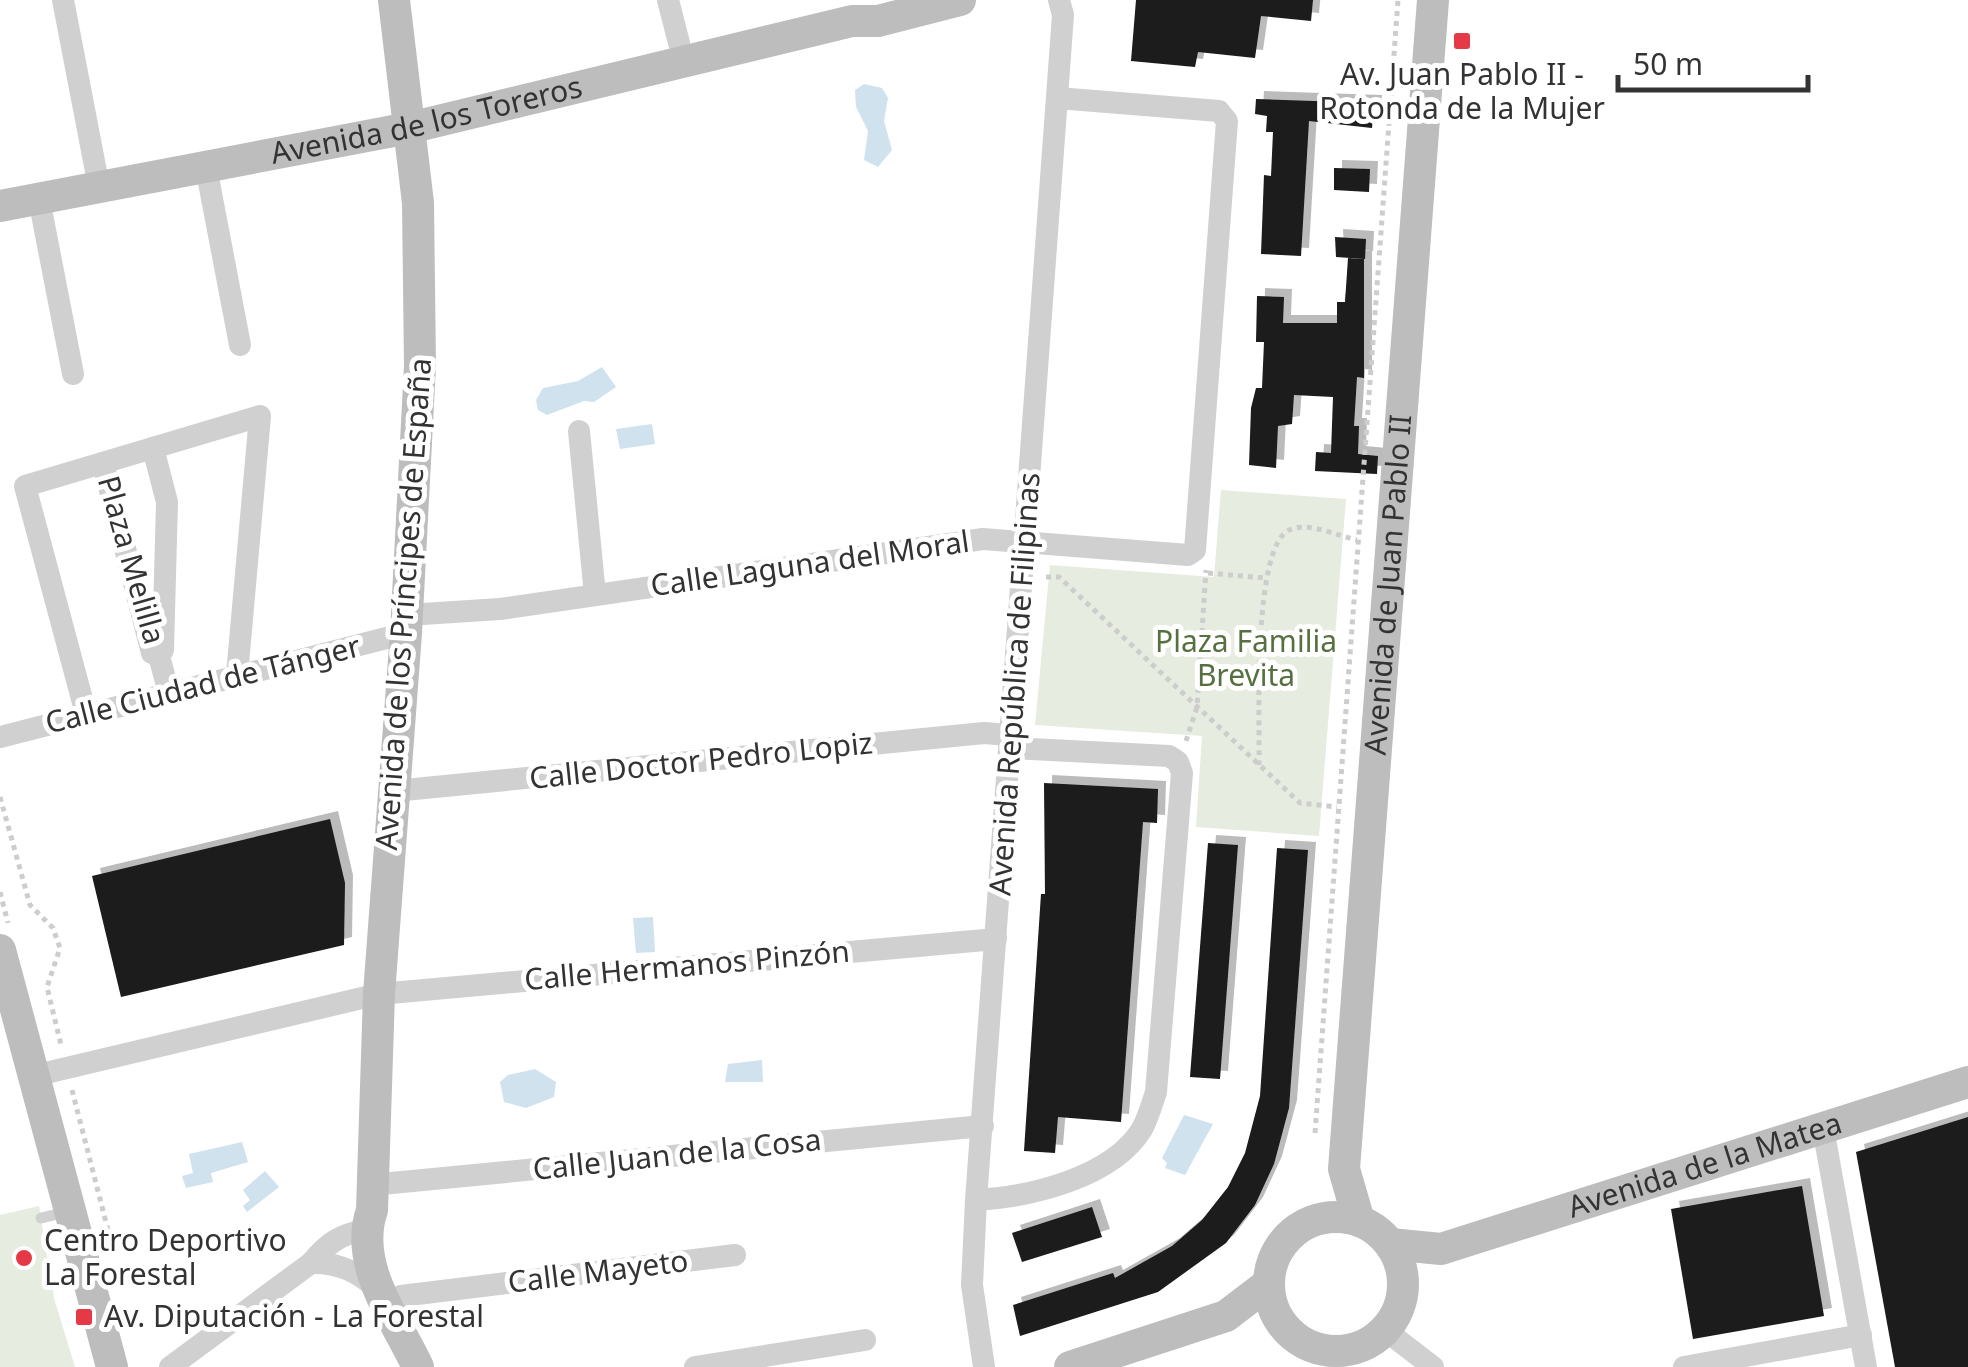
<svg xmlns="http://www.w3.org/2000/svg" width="1968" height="1367" font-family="'Noto Sans',sans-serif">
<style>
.green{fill:#e6ecdf}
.water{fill:#cfe2ee}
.building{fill:#1a1a1a;filter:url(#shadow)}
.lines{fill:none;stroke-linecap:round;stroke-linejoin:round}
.path{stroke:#cdcdcd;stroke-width:5;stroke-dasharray:5 5;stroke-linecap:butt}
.lane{stroke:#d0d0d0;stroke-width:11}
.street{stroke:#d0d0d0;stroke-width:22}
.secondary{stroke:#bdbdbd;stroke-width:32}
.poi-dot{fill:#e63946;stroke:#fff;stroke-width:4}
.labels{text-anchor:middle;stroke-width:10;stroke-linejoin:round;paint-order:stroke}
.poi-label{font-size:30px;fill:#333;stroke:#fff;text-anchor:start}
.street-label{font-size:30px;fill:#333;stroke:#fff}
.park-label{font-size:30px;fill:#56703f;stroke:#fff}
</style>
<defs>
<filter id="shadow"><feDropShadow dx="8" dy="-8" stdDeviation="0" flood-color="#0004"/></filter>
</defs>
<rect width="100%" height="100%" fill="#fff"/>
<g class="green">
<polygon points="1221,490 1346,499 1319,836 1196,827 1202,736 1035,725 1050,565 1214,577"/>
<polygon points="39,1206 54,1298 75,1367 0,1367 0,1215"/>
</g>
<g class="water">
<polygon points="864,84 882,88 888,98 884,121 892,150 878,167 864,160 868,131 856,107 855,90"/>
<polygon points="602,367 616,387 594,402 584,401 547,415 538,410 536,400 543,388 578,381"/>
<polygon points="652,424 655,444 620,449 616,429"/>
<polygon points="653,917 655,952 636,953 633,918"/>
<polygon points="762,1060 763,1082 725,1082 728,1064"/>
<polygon points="535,1069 556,1082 554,1097 526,1108 504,1102 500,1082 508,1075"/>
<polygon points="1184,1115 1213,1124 1185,1175 1165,1168 1167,1163 1162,1158"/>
<polygon points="242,1142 248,1162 211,1173 213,1182 186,1188 182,1176 193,1173 189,1154"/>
<polygon points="265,1171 279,1187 247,1212 243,1206 250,1200 243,1190"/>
</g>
<g class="building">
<polygon points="1136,0 1313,0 1311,21 1261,16 1255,58 1198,52 1195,67 1131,61"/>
<polygon points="1256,99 1374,103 1372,128 1309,121 1301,256 1261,254 1264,175 1271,176 1273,132 1266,132 1267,116 1255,114"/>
<polygon points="1334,168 1370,169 1369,192 1334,190"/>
<polygon points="1335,237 1366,239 1365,259 1336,257"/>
<polygon points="1348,258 1364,259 1364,378 1357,377 1354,426 1359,426 1358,454 1378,456 1377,474 1315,471 1316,452 1331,453 1333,397 1294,395 1292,424 1278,426 1276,468 1249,465 1251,408 1256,388 1262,388 1264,342 1256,342 1257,296 1284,297 1283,323 1337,323 1337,302 1345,302"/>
<polygon points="1044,783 1158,789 1157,823 1143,822 1121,1122 1058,1117 1055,1153 1024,1151 1041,894 1045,894"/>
<polygon points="330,819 345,883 344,945 121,997 92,876"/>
<polygon points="1208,843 1238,845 1220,1079 1190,1077"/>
<polygon points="1277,848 1308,850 1289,1108 1274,1164 1255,1205 1226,1243 1158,1292 1020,1336 1013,1305 1113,1273 1115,1278 1172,1246 1202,1220 1228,1187 1245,1153 1260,1096"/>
<polygon points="1968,1117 1968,1367 1895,1367 1856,1152"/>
<polygon points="1802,1186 1824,1316 1693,1339 1671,1209"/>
<polygon points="1092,1207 1102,1237 1022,1262 1012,1233"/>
</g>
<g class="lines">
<g class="path">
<polyline points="1208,573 1265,578"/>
<polyline points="1046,577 1059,577 1300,803 1337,807"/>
<polyline points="1186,741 1197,707 1206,570"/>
<path d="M 1259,765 C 1260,723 1252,548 1289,530 C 1307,521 1338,536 1357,540"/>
<polyline points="0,797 30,905 53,928 60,948 47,987 61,1045"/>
<polyline points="0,892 8,923"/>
<polyline points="72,1090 109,1234"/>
<polyline points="1315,1133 1398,0"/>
</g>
<polyline class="lane" points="41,1218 66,1212"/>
<g class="street">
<polyline points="63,0 99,187"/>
<polyline points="668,0 679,43"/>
<polyline points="206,167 240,345"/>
<polyline points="39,199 73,374"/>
<polyline points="579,431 595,595"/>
<polyline points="153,448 167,502 163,650 159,656 169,693"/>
<polyline points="103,463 152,653"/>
<polyline points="407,615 500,609 983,539 1188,555 1195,550 1227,121 1219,111 1057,98"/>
<polyline points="86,714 25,486 260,416 237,675"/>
<polyline points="0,737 406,633"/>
<polyline points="394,791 984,733 1009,735"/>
<polyline points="33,1076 379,994 996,939"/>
<polyline points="1823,1128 1866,1367"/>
<polyline points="371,1185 983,1126"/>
<path d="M 976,1200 C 1029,1197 1112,1178 1142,1129 C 1148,1118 1152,1104 1156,1092 L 1182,773 L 1178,762 L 1169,756 L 1009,748"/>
<path d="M 311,1263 C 338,1262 359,1272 379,1291"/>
<polyline points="401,1296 735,1255"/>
<polyline points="1385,1330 1433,1367"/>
<path d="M 170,1367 L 311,1263 C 327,1244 340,1234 365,1230"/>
<polyline points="695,1367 865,1340"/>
<polyline points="984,1367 972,1285 976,1200 1063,15 1059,0"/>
<polyline points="1684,1367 1861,1335"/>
</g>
<g class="secondary">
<path d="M 394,0 L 418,203 L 420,366 L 406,633 L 379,994 L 372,1210 C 353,1265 396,1320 418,1367"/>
<path id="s1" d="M 0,206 L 409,128 L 852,21 L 878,21 L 960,0"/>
<polyline points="0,950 112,1367"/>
<circle cx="1336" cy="1284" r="67"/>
<path id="s2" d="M 1359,1221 L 1344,1169 L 1433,0"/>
<path id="s3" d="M 1390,1244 L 1441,1249 L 1968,1082"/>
<polyline points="1070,1367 1226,1316 1268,1284"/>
</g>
</g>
<g class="poi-dot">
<rect x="1452" y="31" width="20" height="20" rx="5"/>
<circle cx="24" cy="1258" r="10"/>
<rect x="74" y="1307" width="20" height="20" rx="5"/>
</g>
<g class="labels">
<g class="poi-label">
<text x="1462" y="85" text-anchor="middle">Av. Juan Pablo II -<tspan x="1462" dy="34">Rotonda de la Mujer</tspan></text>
<text x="44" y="1251">Centro Deportivo<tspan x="44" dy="34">La Forestal</tspan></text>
<text x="104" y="1327">Av. Diputación - La Forestal</text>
</g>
<g class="street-label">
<text dy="10" stroke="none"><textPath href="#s1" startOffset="435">Avenida de los Toreros</textPath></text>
<text transform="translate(131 560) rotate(74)" y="10">Plaza Melilla</text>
<text transform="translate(810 564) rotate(-8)" y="10">Calle Laguna del Moral</text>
<text dy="10" stroke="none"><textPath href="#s2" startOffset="640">Avenida de Juan Pablo II</textPath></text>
<text transform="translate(404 604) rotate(-86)" y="10">Avenida de los Príncipes de España</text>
<text transform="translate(1015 684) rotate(-86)" y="10">Avenida República de Filipinas</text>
<text transform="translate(203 685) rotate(-14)" y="10">Calle Ciudad de Tánger</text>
<text transform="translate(701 761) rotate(-6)" y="10">Calle Doctor Pedro Lopiz</text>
<text transform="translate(687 966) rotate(-5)" y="10">Calle Hermanos Pinzón</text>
<text transform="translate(677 1155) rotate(-6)" y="10">Calle Juan de la Cosa</text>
<text dy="10" stroke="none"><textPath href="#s3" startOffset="328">Avenida de la Matea</textPath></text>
<text transform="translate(598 1272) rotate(-7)" y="10">Calle Mayeto</text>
</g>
<g class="park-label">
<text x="1246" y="652">Plaza Familia<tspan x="1246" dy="34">Brevita</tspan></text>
</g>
</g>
<path d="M1618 75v15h190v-15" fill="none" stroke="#333333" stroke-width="5"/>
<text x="1633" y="75" font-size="30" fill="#333333" stroke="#ffffff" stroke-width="8" paint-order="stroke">50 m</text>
</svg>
